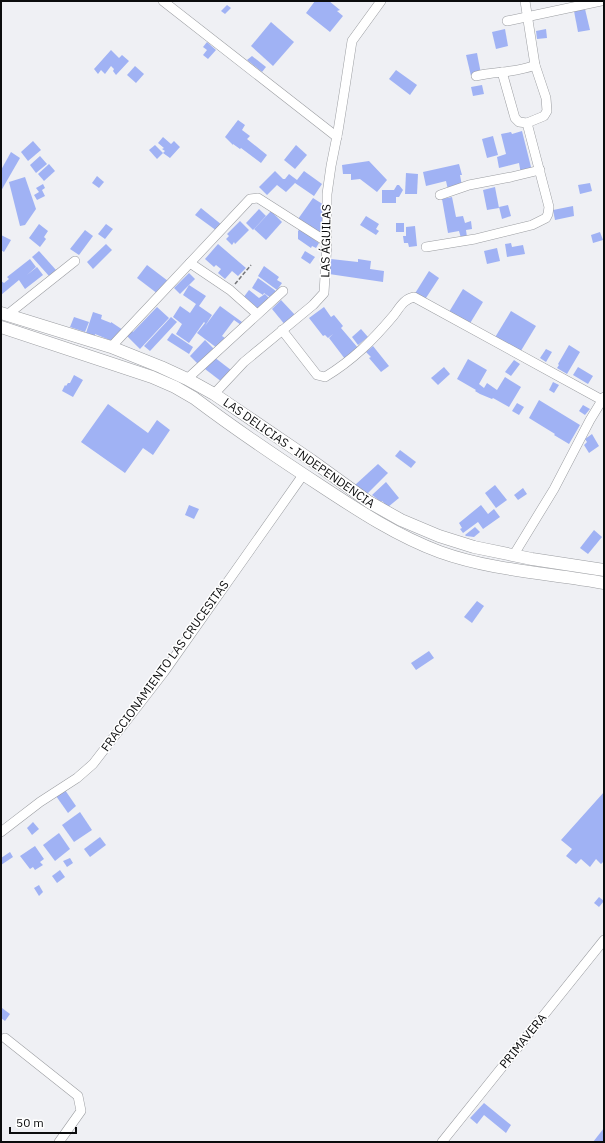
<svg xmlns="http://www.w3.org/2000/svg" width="605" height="1143" font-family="'IBM Plex Sans',sans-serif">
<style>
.building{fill:#a0b2f4}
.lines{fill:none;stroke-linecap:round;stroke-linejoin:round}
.minor-casing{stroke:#9b9da1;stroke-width:10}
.major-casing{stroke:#9b9da1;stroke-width:13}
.path{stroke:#747578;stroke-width:1.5;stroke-dasharray:4 2;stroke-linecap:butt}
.minor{stroke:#fff;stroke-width:9}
.major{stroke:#fff;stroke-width:12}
.labels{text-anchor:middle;stroke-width:3;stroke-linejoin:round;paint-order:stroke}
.street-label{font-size:12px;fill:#0b0c0d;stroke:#fff}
</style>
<rect width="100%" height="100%" fill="#eff0f4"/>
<g class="building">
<polygon points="315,1 329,1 340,10 337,11 343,16 330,32 306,13"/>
<polygon points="227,5 231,8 225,14 221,11"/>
<polygon points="585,9 590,30 578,32 574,11"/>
<polygon points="271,22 294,42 273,66 251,46"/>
<polygon points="505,29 508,46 496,49 492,32"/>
<polygon points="546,29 547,38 537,39 536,31"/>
<polygon points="207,42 216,50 208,59 203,55 207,50 203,47"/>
<polygon points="111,50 119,58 122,55 129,61 116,75 113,71 114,69 111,66 105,74 101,70 98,74 94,69"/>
<polygon points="477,53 481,74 471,76 466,55"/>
<polygon points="252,56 266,67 262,72 247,60"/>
<polygon points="135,66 144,74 136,83 127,75"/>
<polygon points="396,70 417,85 410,95 389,79"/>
<polygon points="482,85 484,94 473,96 471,87"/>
<polygon points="238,120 245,125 242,130 250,136 247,139 267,155 261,163 241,148 240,149 233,144 233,145 225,137"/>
<polygon points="522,131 532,171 521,174 519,163 499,168 497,157 506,154 501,134 511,132 512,134"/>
<polygon points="493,136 498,155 487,158 482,139"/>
<polygon points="163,137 171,144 174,141 180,147 170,158 163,153 165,151 162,149 164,148 158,143"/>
<polygon points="33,141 41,150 28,161 21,152"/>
<polygon points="155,145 163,153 157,159 149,150"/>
<polygon points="296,145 307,155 295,169 284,160"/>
<polygon points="11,152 20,158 1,191 1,170"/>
<polygon points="40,156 47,164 36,173 30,165"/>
<polygon points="369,161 387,180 377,192 360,179 351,180 351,174 343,174 342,165"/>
<polygon points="49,164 55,171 44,181 38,174"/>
<polygon points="459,164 462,175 460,175 462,186 448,190 446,181 426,186 423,172"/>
<polygon points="275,171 283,179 285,179 289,174 297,180 304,171 322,184 314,196 295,183 286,192 277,185 267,195 259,187"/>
<polygon points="406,173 418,174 417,194 405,194"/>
<polygon points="97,176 104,182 99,188 92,183"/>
<polygon points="25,177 36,209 25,225 20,226 9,182"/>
<polygon points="590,183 592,191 580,194 578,185"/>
<polygon points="43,184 45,188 42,190 45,196 37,200 34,195 39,192 36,188"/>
<polygon points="397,185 399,185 403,190 399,197 396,197 396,203 382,203 382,190 394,190"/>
<polygon points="495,187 499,208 487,210 483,190"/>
<polygon points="452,197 456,217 463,216 465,223 471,221 472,229 466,230 467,237 461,238 459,231 448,233 442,199"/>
<polygon points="313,198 324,205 323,231 321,234 298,219"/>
<polygon points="508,205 511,216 502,219 499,207"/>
<polygon points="573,206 574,216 555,220 553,210"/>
<polygon points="201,208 222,225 217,231 195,215"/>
<polygon points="259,209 266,216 253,230 246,223"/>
<polygon points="271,211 282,222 266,240 254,229"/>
<polygon points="366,216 379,224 376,229 379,231 376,235 360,225"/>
<polygon points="240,221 249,230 235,244 234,242 232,245 226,239 229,236 227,234"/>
<rect x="396" y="223" width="8" height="9"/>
<polygon points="39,224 48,231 44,237 46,239 40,247 29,238"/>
<polygon points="106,224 113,229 105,239 98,234"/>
<polygon points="415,226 417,246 409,247 408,243 404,243 403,236 406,236 406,227"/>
<polygon points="300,229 319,243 316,248 312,246 311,248 298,239 298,231"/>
<polygon points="85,230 93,236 79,255 70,249"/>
<polygon points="600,232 603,240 593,243 591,235"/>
<polygon points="1,235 11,240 4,252 1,250"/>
<polygon points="511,243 512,247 523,245 525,254 507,257 505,244"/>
<polygon points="106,244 112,250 93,269 87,262"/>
<polygon points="218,244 246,268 238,276 232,271 225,279 218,273 221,269 216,265 214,267 205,259"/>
<polygon points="497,248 500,261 487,264 484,251"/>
<polygon points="39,251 56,270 49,276 32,257"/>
<polygon points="305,251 315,257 310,264 301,258"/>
<polygon points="30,259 36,267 27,275 37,267 43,275 25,289 19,280 1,295 1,281 4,283 9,279 7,277"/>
<polygon points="331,259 358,262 358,259 371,261 370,269 384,271 383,282 329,274"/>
<polygon points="147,265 168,281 158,294 137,278"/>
<polygon points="264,266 279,277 277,280 282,283 277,290 258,276"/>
<polygon points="429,271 439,278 424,301 414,295"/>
<polygon points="189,273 195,279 180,294 174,288"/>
<polygon points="258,278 276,291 271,298 264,293 263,295 252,288"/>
<polygon points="189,285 206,296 199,306 212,315 205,326 220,306 242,322 241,325 234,320 222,336 225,338 217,348 197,333 205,323 204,322 189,343 176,334 182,324 173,317 180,306 190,313 196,304 183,295"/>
<polygon points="463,289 483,302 469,325 449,312"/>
<polygon points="249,290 259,298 265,294 270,299 258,309 243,298"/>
<polygon points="281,300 296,316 286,326 272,309"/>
<polygon points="157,307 169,318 140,349 127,336 132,331 133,332"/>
<polygon points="324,307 331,317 334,315 343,326 341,328 358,348 345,359 329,338 333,334 328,338 325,335 323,336 309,318"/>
<polygon points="511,311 536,326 519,354 494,339"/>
<polygon points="93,312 102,315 101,319 111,323 111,322 123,330 112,341 95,334 95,336 86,333"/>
<polygon points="74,317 89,322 85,332 70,327"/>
<polygon points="171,317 177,322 150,351 144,346"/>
<polygon points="361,329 368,337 358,345 352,337"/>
<polygon points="172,333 193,347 189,354 167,340"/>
<polygon points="205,340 214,349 199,365 190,356"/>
<polygon points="569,345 580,352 567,374 557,368 559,365 558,364"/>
<polygon points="373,346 389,366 381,372 369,358 371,357 366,352"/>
<polygon points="546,349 552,352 546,362 540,358"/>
<polygon points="214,357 231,370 222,382 205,369"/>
<polygon points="468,359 487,370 479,384 484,388 487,383 497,390 505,377 521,387 509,407 493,398 492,399 480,394 475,391 476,390 457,379"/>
<polygon points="514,360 520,364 511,376 505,372"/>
<polygon points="444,367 450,374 438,385 431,378"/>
<polygon points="578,367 593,376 588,384 573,375"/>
<polygon points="74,375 83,380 73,397 62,391 65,385 66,386 68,383 70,383"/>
<polygon points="553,382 559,385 554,393 549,390"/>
<polygon points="539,400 580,425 569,444 554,435 555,434 529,418"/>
<polygon points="517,403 524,407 519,415 512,411"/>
<polygon points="108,404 148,433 157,420 170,430 153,455 143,448 125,473 81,442"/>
<polygon points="583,405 590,409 585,415 579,411"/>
<polygon points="592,434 599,446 589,453 584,445 587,442 585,439"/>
<polygon points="400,450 416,462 411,468 395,456"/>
<polygon points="378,464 388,473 367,494 355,485"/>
<polygon points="386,482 399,498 388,507 382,501 381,502 372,495"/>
<polygon points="495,485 507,500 496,508 485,493"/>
<polygon points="523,488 527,494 518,500 514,495"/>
<polygon points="189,505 199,509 194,519 185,515"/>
<polygon points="481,505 488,514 494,509 500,517 483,529 478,522 463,533 460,529 462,528 459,523"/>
<polygon points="475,527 480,532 474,537 466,536 465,535"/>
<polygon points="594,530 602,537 588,554 580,548"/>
<polygon points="477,601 484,606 472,623 464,617"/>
<polygon points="429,651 434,658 416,670 411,663"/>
<polygon points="65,790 76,806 68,813 56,796"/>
<polygon points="604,792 604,861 601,864 596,859 590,867 581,859 576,864 566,856 572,849 561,840"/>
<polygon points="80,812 92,830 74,842 62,825"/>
<polygon points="33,822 39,829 32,835 27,828"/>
<polygon points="59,833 70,849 55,861 43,845"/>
<polygon points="100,837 106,845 90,857 84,849"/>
<polygon points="35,846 44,859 40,862 43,865 35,870 33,867 30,869 20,856"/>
<polygon points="10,852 13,857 1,865 1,858"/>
<polygon points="70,858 73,863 67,867 63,861"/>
<polygon points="60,870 65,877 57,883 52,876"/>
<polygon points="39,885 43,892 39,896 34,888"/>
<polygon points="599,897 604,901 599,907 594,903"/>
<polygon points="2,1008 10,1014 5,1021 1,1018"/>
<polygon points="484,1103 511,1125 506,1133 484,1115 477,1124 470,1118"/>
<polygon points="604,1128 604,1142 593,1142"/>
</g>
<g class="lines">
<g class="minor-casing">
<g id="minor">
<polyline points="163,1 337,137"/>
<polyline points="507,21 601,1"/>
<polyline points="502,72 515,118 519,122 527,123 544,116 547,111 546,98 535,65 525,1"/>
<path d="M 476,76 C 496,71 517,73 535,65"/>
<polyline points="440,195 469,185 511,177 540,170"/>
<polyline points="426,247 475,239 532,225 546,218 548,214 549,207 527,123"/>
<polyline points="190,263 230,290 257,314"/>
<polyline points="7,315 75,261"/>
<path d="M 282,330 L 317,375 L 325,377 C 353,360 373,340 394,315 C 400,307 404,299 414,297 L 602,400"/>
<polyline points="111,347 250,199 258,198 327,242"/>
<polyline points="187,379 283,291"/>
<polyline points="214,394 244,362 313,305 324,293 327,242 327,194 331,166 338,131 345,87 352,41 381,1"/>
<polyline points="513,556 554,489 590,420 604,397"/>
<polyline points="1,832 40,802 77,778 93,764 164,672 303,475"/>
<polyline points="5,1038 78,1096 81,1111 59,1142"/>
<polyline points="442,1142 604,940"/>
</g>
</g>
<g class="major-casing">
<g id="major">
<polyline points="1,313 111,347 161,367 187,379 214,394 311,460 369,502 401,520 439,536 474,547 532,559 604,570"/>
<path d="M 1,327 L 152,377 L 175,387 L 194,398 C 235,429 278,458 321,486 C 359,511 397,536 440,552 C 493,571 550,573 604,583"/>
</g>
</g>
<polyline class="path" points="235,284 251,265"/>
<use href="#minor" class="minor"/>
<use href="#major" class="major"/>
</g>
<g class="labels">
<g class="street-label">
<text transform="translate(326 241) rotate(-89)" y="4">LAS ÁGUILAS</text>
<text transform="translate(299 453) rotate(35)" y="4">LAS DELICIAS - INDEPENDENCIA</text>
<text transform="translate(165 666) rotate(-54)" y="4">FRACCIONAMIENTO LAS CRUCESITAS</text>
<text transform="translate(523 1041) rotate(-51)" y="4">PRIMAVERA</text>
</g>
</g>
<rect width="605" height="1143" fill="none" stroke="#0b0c0d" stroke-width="4"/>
<path d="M10 1127v6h66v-6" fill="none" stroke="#0b0c0d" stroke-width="2"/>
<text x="16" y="1127" font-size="12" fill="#0b0c0d" stroke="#ffffff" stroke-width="3" paint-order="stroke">50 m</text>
</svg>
